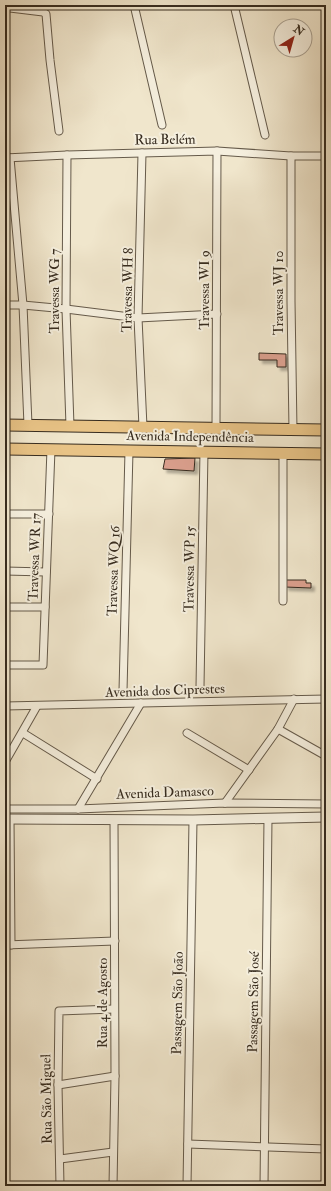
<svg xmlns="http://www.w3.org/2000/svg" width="331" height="1191" font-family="'IM FELL Double Pica',serif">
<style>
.building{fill:#da9f8d;stroke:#372c1f;filter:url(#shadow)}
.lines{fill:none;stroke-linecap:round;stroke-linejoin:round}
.minor-casing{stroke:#655a4a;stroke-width:9}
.tertiary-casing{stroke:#655a4a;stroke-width:11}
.primary-casing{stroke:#372c1f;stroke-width:13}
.minor{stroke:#f5efde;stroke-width:7}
.tertiary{stroke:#f5efde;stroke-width:9}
.primary{stroke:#e8c386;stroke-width:11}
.labels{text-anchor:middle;stroke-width:4;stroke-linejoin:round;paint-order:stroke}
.street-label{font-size:14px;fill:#372c1f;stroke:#f5efde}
</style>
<defs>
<filter id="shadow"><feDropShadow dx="3.5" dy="3.5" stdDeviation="1" flood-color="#0004"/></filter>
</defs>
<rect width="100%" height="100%" fill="#f0e6cc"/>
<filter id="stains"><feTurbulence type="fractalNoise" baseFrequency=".005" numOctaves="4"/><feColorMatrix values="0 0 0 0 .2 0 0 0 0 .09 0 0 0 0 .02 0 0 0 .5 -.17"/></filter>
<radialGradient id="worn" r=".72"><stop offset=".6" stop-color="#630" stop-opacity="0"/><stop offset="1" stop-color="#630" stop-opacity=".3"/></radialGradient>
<g class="building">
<polygon points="259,353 286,354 286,367 277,367 277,360 259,360"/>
<polygon points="195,458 194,471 163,469 165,459"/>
<polygon points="285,580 306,580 306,583 311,583 311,588 285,587"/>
</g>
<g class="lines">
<g class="minor-casing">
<g id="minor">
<polyline points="6,5 10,8 43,12 46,14 50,60 59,131"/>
<polyline points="134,5 162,125"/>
<polyline points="234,5 265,135"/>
<polyline points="142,153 138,318 143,427"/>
<polyline points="67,155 66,309 70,426"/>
<polyline points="291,156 291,301 293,430"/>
<polyline points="5,158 67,155 217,151 291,156 326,156"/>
<polyline points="10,158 23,305 28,425"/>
<polyline points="5,305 23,305 66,309 138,318 217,314"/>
<polyline points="216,428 217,151"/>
<polyline points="283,453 283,601"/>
<polyline points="5,514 49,514"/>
<polyline points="5,571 46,572"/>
<polyline points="5,607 45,607"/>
<polyline points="5,665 43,665 51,449"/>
<polyline points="200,687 204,451"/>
<polyline points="123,691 129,451"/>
<polyline points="5,706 326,699"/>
<polyline points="278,729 326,756"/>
<polyline points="23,733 97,779"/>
<polyline points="187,733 249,770"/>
<polyline points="5,762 37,706"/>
<polyline points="225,803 278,729 294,699"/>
<polyline points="5,809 78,809 225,803 326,804"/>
<polyline points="78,809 141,703"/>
<polyline points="10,819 11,945"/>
<polyline points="5,945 115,941"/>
<polyline points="58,1085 115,1076"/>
<polyline points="188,1144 326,1149"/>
<polyline points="60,1159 113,1152"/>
<polyline points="60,1186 58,1085 59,1011 114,1009"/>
<polyline points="113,1186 115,1076 114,820"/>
<polyline points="187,1186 193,820"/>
<polyline points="264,1186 268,818"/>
</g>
</g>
<g class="tertiary-casing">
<polyline id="tertiary" points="5,819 193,820 326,817"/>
</g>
<g class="primary-casing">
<g id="primary">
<polyline points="5,425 326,430"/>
<polyline points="5,449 326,454"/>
</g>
</g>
<use href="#minor" class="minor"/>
<use href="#tertiary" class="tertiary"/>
<use href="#primary" class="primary"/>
</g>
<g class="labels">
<g class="street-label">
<text transform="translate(165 139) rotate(-1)" y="5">Rua Belém</text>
<text transform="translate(127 290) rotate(-89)" y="5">Travessa WH 8</text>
<text transform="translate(204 290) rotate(-90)" y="5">Travessa WI 9</text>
<text transform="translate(54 291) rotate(-90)" y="5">Travessa WG 7</text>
<text transform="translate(278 293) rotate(-90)" y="5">Travessa WJ 10</text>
<text transform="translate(190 436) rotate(1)" y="5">Avenida Independência</text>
<text transform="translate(34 557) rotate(-88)" y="5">Travessa WR 17</text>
<text transform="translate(189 569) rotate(-89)" y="5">Travessa WP 15</text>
<text transform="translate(113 571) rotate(-88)" y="5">Travessa WQ 16</text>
<text transform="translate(165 690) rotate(-2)" y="5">Avenida dos Ciprestes</text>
<text transform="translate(165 792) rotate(-2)" y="5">Avenida Damasco</text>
<text transform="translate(253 1002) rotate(-89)" y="5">Passagem São José</text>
<text transform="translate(102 1003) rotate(-90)" y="5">Rua 4 de Agosto</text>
<text transform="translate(177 1003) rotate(-89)" y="5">Passagem São João</text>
<text transform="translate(46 1099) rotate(-91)" y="5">Rua São Miguel</text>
</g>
</g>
<rect width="331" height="1191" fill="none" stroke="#f0e6cc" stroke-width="20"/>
<rect x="6" y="6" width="319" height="1179" fill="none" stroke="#372c1f" stroke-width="2"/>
<rect x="10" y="10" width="311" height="1171" fill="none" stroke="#372c1f"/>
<g transform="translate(293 38) rotate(37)"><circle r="19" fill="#f5efde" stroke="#a9a192"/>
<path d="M0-3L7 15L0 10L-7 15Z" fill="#8f2418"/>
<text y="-6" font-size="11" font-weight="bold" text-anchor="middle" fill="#372c1f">N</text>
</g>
<rect width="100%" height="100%" filter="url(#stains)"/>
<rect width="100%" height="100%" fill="url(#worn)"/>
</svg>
